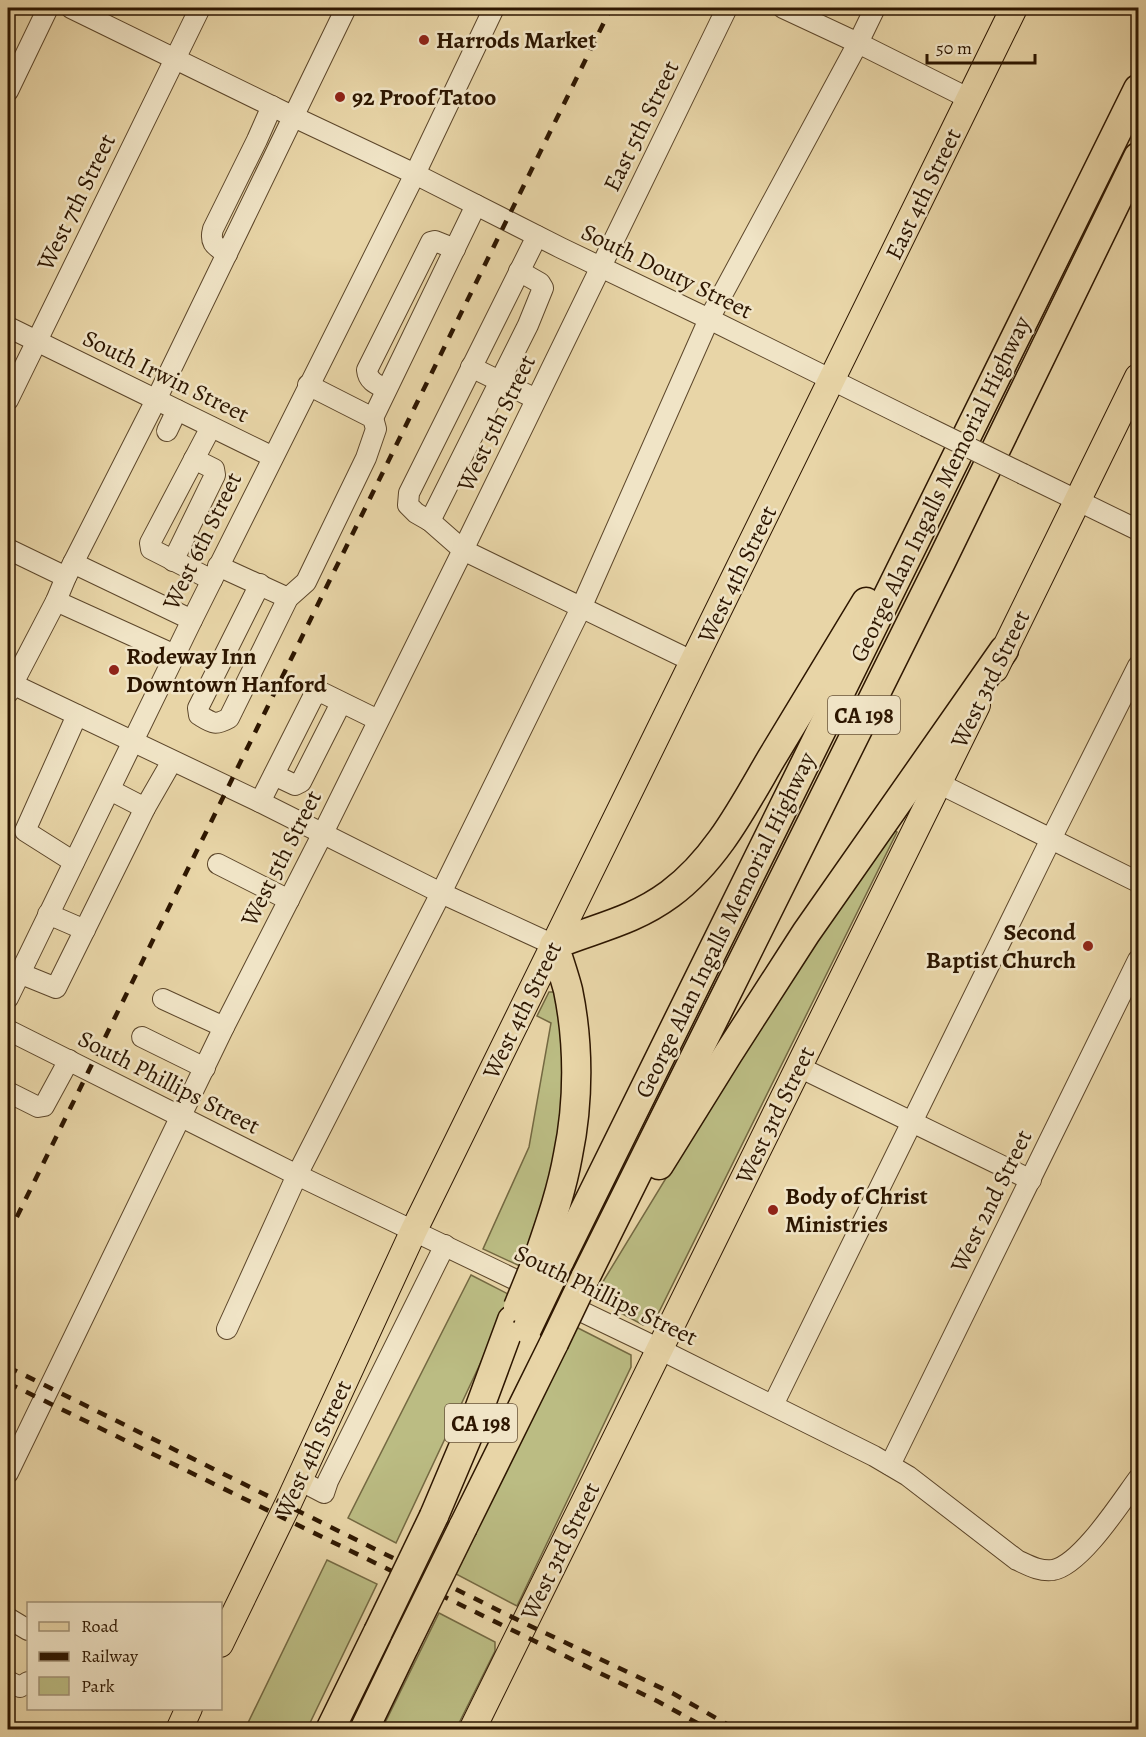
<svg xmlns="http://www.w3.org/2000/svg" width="1146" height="1737" font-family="Alegreya,serif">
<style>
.green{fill:#bbbc83;stroke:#746942;stroke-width:1.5}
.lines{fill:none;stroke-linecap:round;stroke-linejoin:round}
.minor-casing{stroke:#5c462a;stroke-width:22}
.major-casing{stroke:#2d1600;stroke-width:28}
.highway-casing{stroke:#2d1600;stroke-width:31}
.minor{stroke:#f0e4c6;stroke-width:20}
.major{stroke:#e8d5a7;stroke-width:26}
.highway{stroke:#e8d5a7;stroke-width:28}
.rail{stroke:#2d1600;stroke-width:4.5;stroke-dasharray:10 10;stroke-linecap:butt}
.minor-bridge-casing{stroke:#5c462a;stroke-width:22;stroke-linecap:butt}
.highway-bridge-casing{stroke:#2d1600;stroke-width:31;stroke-linecap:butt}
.minor-bridge{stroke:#f0e4c6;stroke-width:20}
.highway-bridge{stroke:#e8d5a7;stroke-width:28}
.poi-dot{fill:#8f2418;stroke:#f0e4c6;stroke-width:2}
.labels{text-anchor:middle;stroke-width:5;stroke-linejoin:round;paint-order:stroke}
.shield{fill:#f0e4c6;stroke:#68543b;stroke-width:1.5}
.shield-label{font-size:22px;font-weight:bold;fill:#2d1600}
.poi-label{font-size:24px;font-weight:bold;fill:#2d1600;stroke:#f0e4c6;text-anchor:start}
.street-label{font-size:24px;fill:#2d1600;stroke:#f0e4c6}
</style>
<rect width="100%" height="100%" fill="#e8d5a7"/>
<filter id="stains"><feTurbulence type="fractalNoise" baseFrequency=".00333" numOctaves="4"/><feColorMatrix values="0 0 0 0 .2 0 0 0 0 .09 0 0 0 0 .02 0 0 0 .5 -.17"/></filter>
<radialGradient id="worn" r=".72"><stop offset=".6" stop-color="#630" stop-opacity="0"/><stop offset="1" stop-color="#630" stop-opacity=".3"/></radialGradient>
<g class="green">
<polygon points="891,829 897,832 654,1322 643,1325 593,1298 755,1032"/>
<polygon points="549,992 556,992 560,1015 563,1059 561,1126 551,1187 522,1267 483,1249 529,1147 551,1023 537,1016"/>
<polygon points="471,1275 512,1296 396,1543 348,1518"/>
<polygon points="576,1327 631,1355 631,1367 517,1606 456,1574"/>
<polygon points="327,1560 377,1584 307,1729 245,1729"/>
<polygon points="439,1613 495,1642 495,1651 456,1729 382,1729"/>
</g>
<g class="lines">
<g class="minor-casing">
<g id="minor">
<polyline points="71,8 294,117 415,174 561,248 709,319 925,426"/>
<polyline points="783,8 858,43 970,99"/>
<polyline points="8,91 48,8"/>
<polyline points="537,236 409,493 408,505 416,513 430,521 463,550 694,662"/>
<path d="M 227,254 C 216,246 209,244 213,229 L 257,140 L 272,106"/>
<polyline points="8,327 273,457"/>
<polyline points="471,367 536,399"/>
<path d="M 386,389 C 376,384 368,381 367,370 L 431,242 L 435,241 L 455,249"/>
<polyline points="8,400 200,8"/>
<polyline points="373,418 476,205"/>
<polyline points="211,427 150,543 151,549 212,580"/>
<polyline points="167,431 177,410"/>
<polyline points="1023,474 1138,530"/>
<polyline points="430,521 528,325 543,288 540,283 519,271"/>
<polyline points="8,549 66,577"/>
<polyline points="173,561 215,475 214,469 194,459"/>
<polyline points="73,563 192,620"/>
<polyline points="218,566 288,598"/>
<path d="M 260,584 L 198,708 L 199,715 C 212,723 215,726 229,718 L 288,598 L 306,582 L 366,458 L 376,429 L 373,418 L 308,385"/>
<polyline points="56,601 175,655"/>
<polyline points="8,682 260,802 441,893 554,945"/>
<polyline points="8,693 56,601 66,577 156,400 346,8"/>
<polyline points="274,775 295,785 301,782 341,703"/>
<polyline points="938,783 1138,882"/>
<polyline points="260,802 313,697 321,692 378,720"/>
<polyline points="145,808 172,761"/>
<polyline points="74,862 25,831 77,715"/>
<polyline points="218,864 289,900"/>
<polyline points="48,914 85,930"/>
<polyline points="19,973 56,988 145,808 110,790"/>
<polyline points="8,998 192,620 415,174 494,8"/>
<polyline points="163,999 224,1027"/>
<path d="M 8,1030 L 297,1175 L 643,1341 L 874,1456 L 908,1476 L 1017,1560 C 1028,1565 1040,1572 1053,1570 C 1081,1565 1121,1502 1138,1479"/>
<polyline points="142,1037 205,1068"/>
<polyline points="799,1067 1031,1180"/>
<polyline points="8,1092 38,1107 44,1106 69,1060"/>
<polyline points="227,1329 297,1175 441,893 581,608 709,319 858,43 875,8"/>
<polyline points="773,1405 1051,839 1138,666"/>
<polyline points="890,1465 1138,960"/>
<polyline points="8,1473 224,1027 323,833 463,550 727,8"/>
<polyline points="299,1480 324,1493 328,1481 445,1245"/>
<polyline points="8,1618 28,1630"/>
<polyline points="8,1681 20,1687 28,1682"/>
</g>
</g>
<g class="major-casing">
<g id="major">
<polyline points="995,669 1138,377"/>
<polyline points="220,1644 288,1504 414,1230 1014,8"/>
<polyline points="179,1730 189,1708"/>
<polyline points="472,1730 977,705"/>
</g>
</g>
<g class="highway-casing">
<g id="highway">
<polyline points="659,1165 728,1054 806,933 1004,650"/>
<path d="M 540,1253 C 551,1221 562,1189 568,1155 C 579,1102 579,1043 568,990 C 564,975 559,960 554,945 C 595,928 632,922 670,894 C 716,860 743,807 771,759 C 803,707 834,654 866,602"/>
<polyline points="559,1262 1138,89"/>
<polyline points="585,1278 941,562 1138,157"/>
<polyline points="434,1516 478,1412 512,1320"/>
<polyline points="463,1527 554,1343"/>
<polyline points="330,1730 378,1632"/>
<polyline points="364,1730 405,1645"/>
</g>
</g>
<use href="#minor" class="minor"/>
<use href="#major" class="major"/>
<use href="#highway" class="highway"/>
<g class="rail">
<polyline points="8,1235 611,8"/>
<polyline points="8,1367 524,1623 674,1694 737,1730"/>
<polyline points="8,1383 659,1702 710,1730"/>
</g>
<g class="minor-bridge-casing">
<polyline id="minor-bridge" points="925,426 1023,474"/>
</g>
<g class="highway-bridge-casing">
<g id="highway-bridge">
<polyline points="518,1307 540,1253"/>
<polyline points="527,1329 559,1262"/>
<polyline points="554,1343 585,1278"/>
<polyline points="378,1632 434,1516"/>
<polyline points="405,1645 463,1527"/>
</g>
</g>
<use href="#minor-bridge" class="minor-bridge"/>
<use href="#highway-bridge" class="highway-bridge"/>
</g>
<g class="poi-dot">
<circle cx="424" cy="40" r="6"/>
<circle cx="340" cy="97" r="6"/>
<circle cx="114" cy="670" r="6"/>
<circle cx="1088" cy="946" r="6"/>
<circle cx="773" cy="1210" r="6"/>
</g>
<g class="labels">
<g class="shield">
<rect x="828" y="696" width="72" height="38" rx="4.5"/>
<rect x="445" y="1404" width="72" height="38" rx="4.5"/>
</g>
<g class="shield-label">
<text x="864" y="723">CA 198</text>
<text x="481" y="1431">CA 198</text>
</g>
<g class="poi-label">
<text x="436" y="48">Harrods Market</text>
<text x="352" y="105">92 Proof Tatoo</text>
<text x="126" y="664">Rodeway Inn<tspan x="126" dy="28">Downtown Hanford</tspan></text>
<text x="1076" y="940" text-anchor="end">Second<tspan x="1076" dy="28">Baptist Church</tspan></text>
<text x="785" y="1204">Body of Christ<tspan x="785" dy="28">Ministries</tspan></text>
</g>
<g class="street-label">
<text transform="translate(641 126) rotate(-64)" y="8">East 5th Street</text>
<text transform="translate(923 194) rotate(-64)" y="8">East 4th Street</text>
<text transform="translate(76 202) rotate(-64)" y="8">West 7th Street</text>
<text transform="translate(667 271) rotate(26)" y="8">South Douty Street</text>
<text transform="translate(166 376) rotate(26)" y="8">South Irwin Street</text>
<text transform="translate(496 423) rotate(-64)" y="8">West 5th Street</text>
<text transform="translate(940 489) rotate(-64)" y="8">George Alan Ingalls Memorial Highway</text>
<text transform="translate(202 541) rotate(-64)" y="8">West 6th Street</text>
<text transform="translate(737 574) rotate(-64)" y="8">West 4th Street</text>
<text transform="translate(990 679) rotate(-64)" y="8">West 3rd Street</text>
<text transform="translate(281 858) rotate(-63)" y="8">West 5th Street</text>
<text transform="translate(725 925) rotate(-64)" y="8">George Alan Ingalls Memorial Highway</text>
<text transform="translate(522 1010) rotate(-64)" y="8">West 4th Street</text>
<text transform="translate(169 1082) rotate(27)" y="8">South Phillips Street</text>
<text transform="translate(775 1115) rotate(-64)" y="8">West 3rd Street</text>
<text transform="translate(991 1201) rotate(-64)" y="8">West 2nd Street</text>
<text transform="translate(606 1295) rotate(26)" y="8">South Phillips Street</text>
<text transform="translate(313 1449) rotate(-65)" y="8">West 4th Street</text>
<text transform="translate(560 1551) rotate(-64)" y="8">West 3rd Street</text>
</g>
</g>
<rect width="1146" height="1737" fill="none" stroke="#e8d5a7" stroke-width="30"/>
<rect x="9" y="9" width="1128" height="1719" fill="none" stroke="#2d1600" stroke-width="3"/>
<rect x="15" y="15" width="1116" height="1707" fill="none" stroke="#2d1600" stroke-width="1.5"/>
<rect x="27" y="1602" width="195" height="108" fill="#f0e4c6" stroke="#a29277" stroke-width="1.5"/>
<rect x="39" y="1622" width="30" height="9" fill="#e8d5a7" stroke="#a29277" stroke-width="1.5"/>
<text x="81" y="1632" font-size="18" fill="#2d1600">Road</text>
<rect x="39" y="1652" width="30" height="9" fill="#2d1600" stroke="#a29277" stroke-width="1.5"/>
<text x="81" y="1662" font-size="18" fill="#2d1600">Railway</text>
<rect x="39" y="1677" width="30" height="18" fill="#bbbc83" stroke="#a29277" stroke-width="1.5"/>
<text x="81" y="1692" font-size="18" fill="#2d1600">Park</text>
<path d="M927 54v9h108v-9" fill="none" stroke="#2d1600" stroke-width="3"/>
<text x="936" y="54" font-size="18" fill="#2d1600" stroke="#f0e4c6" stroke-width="4.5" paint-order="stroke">50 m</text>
<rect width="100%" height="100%" filter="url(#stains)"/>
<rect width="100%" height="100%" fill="url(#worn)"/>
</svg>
